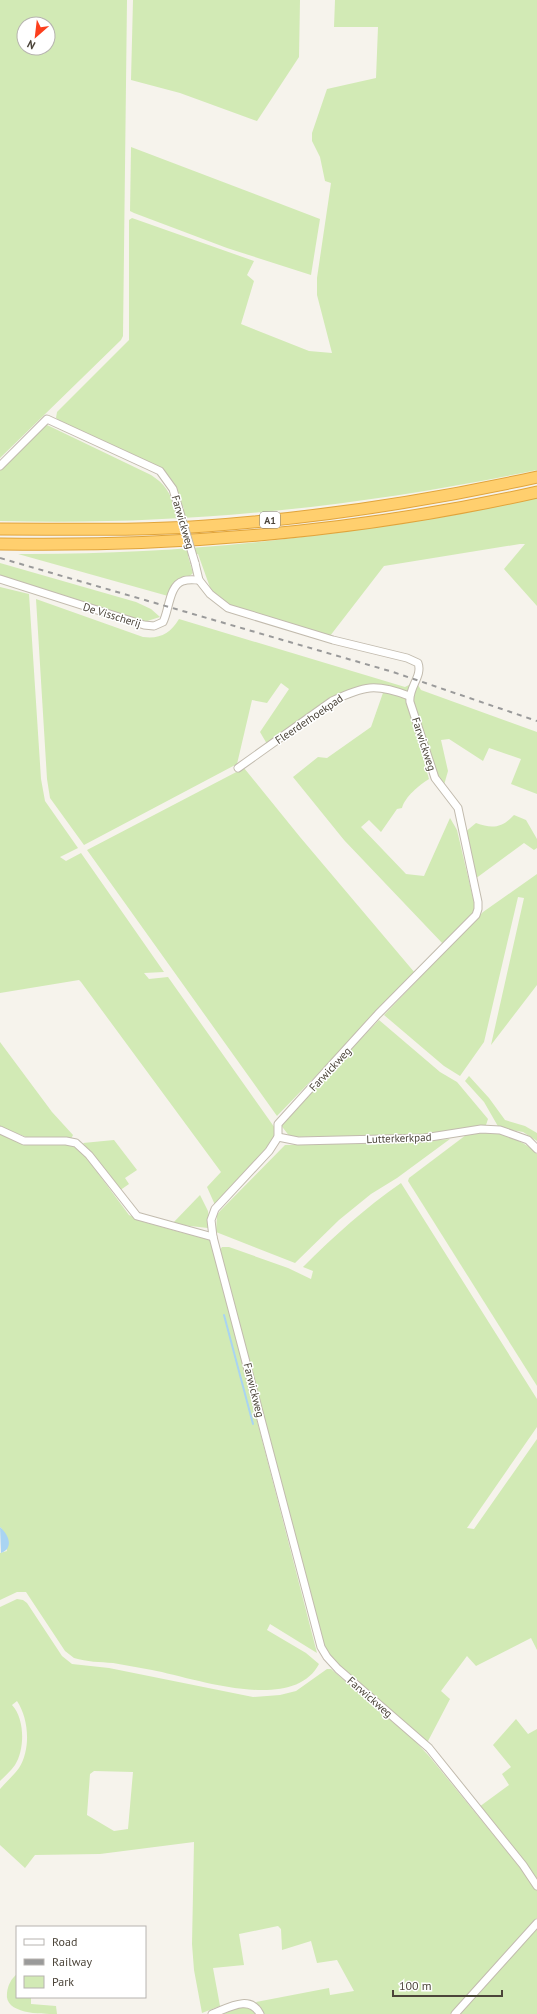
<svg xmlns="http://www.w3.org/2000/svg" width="537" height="2014" font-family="'PT Sans',sans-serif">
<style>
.green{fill:#d2eab5;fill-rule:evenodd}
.water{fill:#a9d4f2}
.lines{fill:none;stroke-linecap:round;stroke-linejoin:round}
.stream{stroke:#a9d4f2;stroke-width:2}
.minor-casing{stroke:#c2bbae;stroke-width:9}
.highway-casing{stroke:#e0a43c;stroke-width:13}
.minor{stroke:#fff;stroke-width:7}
.highway{stroke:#ffcf6e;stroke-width:11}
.rail{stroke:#9a9a9a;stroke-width:2;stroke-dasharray:5 5;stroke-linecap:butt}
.minor-bridge-casing{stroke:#c2bbae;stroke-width:9;stroke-linecap:butt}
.minor-bridge{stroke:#fff;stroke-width:7}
.labels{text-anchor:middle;stroke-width:3;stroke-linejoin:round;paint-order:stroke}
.shield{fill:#fff;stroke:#817c74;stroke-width:1}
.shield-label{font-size:10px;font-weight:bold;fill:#4b4439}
.street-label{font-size:11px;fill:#4b4439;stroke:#fff}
</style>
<rect width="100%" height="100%" fill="#f6f3ec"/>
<g class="green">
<path d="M 0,0 L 127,0 L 123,336 L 121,340 L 0,458 ZM 24,24 L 48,24 L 48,48 L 24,48 Z"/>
<polygon points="133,0 300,0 299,57 257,121 180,93 131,80"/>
<path d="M 335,0 L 537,0 L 537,470 C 359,507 182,526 0,521 L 0,469 L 45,424 L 151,475 C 164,483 172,494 174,509 L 184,509 L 171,479 L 158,467 L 61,422 L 56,418 L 57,412 L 129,340 L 129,220 L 132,218 L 254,261 L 247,275 L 254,281 L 241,324 L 309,351 L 332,353 L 317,295 L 317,278 L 331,183 L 325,181 L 320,157 L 312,141 L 312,133 L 327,89 L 376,78 L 378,27 L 334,27 Z"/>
<polygon points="131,147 320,219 311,275 227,248 134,213 130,211"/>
<path d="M 537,497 L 537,606 L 504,569 L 525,544 L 520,544 L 384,566 L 330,636 L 227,604 L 212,593 L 198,554 L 188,556 L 193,573 L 168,596 L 18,554 C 192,555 367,534 537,497 Z"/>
<polygon points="0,563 136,602 151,609 160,617 144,622 0,576"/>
<polygon points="0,587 29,594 41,779 45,801 78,848 60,857 66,861 81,853 164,972 144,973 149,979 168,977 282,1138 215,1205 207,1187 221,1172 81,982 79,980 0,993"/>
<path d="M 36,599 L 143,637 C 160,639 170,634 179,619 L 405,687 L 413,683 L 408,691 L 366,685 L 333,697 L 267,744 L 260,732 L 289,689 L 281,683 L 267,703 L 252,700 L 237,764 L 84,845 L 50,798 L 47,779 Z"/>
<polygon points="418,685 421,690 537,732 537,794 511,784 521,759 489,748 483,761 449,739 441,740 448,771 442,792 412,698"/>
<path d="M 384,690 L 406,698 L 429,779 C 419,785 405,797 402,808 L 397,809 L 381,832 L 369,820 L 361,827 L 406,874 L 424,876 L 450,818 L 457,830 L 476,911 L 444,945 L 344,840 L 293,777 L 318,757 L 327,758 L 371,727 Z"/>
<polygon points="244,768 300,837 415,973 277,1116 87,850"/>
<path d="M 514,815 L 526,820 L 537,839 L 537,848 L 534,850 L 524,843 L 475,879 L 464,833 L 476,823 C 492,829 502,828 514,815 Z"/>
<polygon points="537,874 537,985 491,1045 524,898 518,897 484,1042 460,1076 444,1066 384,1015 483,912"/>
<polygon points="379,1020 440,1072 457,1082 488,1119 486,1125 427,1135 290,1137 280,1124"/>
<polygon points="0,1042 52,1112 73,1135 71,1139 29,1138 0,1127"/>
<polygon points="469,1076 489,1098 505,1120 525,1126 537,1133 537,1141 523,1132 499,1128 484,1102 465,1081"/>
<path d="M 488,1131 C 505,1134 524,1141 537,1154 L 537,1386 L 408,1181 L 409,1178 L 466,1135 Z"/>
<path d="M 0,1134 L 23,1144 L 70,1145 L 80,1149 L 129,1215 L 144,1222 L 187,1234 L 202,1235 L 210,1238 L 317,1653 L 270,1624 L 267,1630 L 306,1653 L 319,1664 C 293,1714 194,1678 152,1670 C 139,1668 126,1665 113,1663 C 100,1662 87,1662 74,1658 L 65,1651 L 26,1592 L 17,1592 L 0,1600 L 0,1553 L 7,1551 L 2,1529 L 0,1527 Z"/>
<polygon points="450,1139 397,1178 371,1194 339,1220 295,1263 216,1232 217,1215 220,1211 285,1145 414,1142"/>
<polygon points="114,1140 137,1170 125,1178 129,1184 119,1191 83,1143"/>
<path d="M 401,1183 L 537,1399 L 537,1427 L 467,1528 L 474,1529 L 537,1439 L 537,1650 L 531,1638 L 476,1666 L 467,1656 L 441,1691 L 450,1699 L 427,1743 L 339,1667 L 322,1646 L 219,1251 L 222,1247 L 229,1247 L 288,1268 L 311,1279 L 313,1271 L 303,1267 C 334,1236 365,1208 401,1183 Z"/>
<polygon points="200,1195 208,1211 210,1225 208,1228 172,1224"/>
<path d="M 17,1599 L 23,1600 L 27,1603 L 62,1656 L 72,1664 L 109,1668 L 253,1697 L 280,1695 L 296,1691 L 327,1669 L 331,1669 L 412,1738 L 429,1756 L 531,1881 L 537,1890 L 537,1918 L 451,2014 L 263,2014 L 261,2008 L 256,2002 L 329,1988 L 330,1995 L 354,1991 L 337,1960 L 317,1963 L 311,1941 L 282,1950 L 281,1929 L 278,1926 L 239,1934 L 244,1965 L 213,1968 L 220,2006 L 202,2013 L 194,1970 L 192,1944 L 194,1842 L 100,1854 L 35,1855 L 25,1868 L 0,1845 L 0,1789 C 6,1782 14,1775 19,1768 C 31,1749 29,1719 17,1701 L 12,1705 C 25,1719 25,1749 15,1765 C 11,1771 5,1776 0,1781 L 0,1607 ZM 94,1771 L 133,1772 L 128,1829 L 114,1831 L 87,1815 L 90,1774 Z"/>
<polygon points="516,1719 528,1734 537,1729 537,1879 479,1807 509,1785 502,1774 511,1767 493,1745"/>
<polygon points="537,1926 537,2014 459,2014"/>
<path d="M 17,1974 L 17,1997 L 31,1997 L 31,2004 L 56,2006 L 57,2014 C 40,2014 4,2014 7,1993 C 8,1985 11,1979 17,1974 Z"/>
<polygon points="247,2006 253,2009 256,2014 218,2014 237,2007"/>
</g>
<path class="water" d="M 0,1527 C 9,1535 14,1548 1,1553 Z"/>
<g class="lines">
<polyline class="stream" points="224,1315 253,1424"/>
<g class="minor-casing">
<g id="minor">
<polyline points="0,466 47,419 160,471 173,489 178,506"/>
<path d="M 195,563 L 199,580 L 210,594 L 228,608 L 333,640 L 407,658 L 418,663 C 423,676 408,688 410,702 L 435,778 L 458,808 L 478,902 L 478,909 L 476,915 L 378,1014 L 278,1124 L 278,1137 L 269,1151 L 215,1209 L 211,1220 L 213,1237 L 321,1647 L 327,1657 L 338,1669 L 429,1748 L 523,1865 L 537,1886"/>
<path d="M 0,579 L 144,625 L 154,626 L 163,622 C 169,611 169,585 183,581 C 188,579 194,580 199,580"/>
<path d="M 238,768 L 332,701 C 364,686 375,683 409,696"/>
<polyline points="0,1130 24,1141 66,1141 76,1143 89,1155 137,1216 213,1237"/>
<polyline points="278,1137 298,1141 424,1138 481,1129 500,1130 528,1140 537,1149"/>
<path d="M 212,2014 C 228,2008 250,1994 260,2014"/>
<polyline points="455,2014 537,1923"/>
</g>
</g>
<g class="highway-casing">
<g id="highway">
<path d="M 0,529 C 68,529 137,531 206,526 C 317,518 428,501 537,477"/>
<path d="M 0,544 C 182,547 360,532 537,492"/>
</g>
</g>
<use href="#minor" class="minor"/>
<use href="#highway" class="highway"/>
<polyline class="rail" points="0,558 393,672 537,721"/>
<g class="minor-bridge-casing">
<polyline id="minor-bridge" points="178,506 195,563"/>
</g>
<use href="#minor-bridge" class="minor-bridge"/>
</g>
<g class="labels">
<rect class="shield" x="260" y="512" width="20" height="16" rx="3"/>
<g class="shield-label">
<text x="270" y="524">A1</text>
</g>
<g class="street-label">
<text transform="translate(183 522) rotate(74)" y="4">Farwickweg</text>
<text transform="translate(112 615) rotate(17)" y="4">De Visscherij</text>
<text transform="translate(309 719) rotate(-34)" y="4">Fleerderhoekpad</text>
<text transform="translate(424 744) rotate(72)" y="4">Farwickweg</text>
<text transform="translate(330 1069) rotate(-47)" y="4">Farwickweg</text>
<text transform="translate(399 1138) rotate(-2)" y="4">Lutterkerkpad</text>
<text transform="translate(254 1390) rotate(76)" y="4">Farwickweg</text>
<text transform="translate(370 1697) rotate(41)" y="4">Farwickweg</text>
</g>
</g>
<rect x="16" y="1926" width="130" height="72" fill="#ffffff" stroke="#b7b4b0"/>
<rect x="24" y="1939" width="20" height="6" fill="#ffffff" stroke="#b7b4b0"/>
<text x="52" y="1946" font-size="12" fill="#4b4439">Road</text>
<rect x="24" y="1959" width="20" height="6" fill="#9a9a9a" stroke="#b7b4b0"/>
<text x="52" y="1966" font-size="12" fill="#4b4439">Railway</text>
<rect x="24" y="1976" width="20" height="12" fill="#d2eab5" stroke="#b7b4b0"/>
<text x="52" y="1986" font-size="12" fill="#4b4439">Park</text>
<g transform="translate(36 36) rotate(208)"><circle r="19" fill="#ffffff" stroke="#b7b4b0"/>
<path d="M0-3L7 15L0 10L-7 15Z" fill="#fc3f1d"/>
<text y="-6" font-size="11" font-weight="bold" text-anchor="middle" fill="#4b4439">N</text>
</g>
<path d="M393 1990v6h109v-6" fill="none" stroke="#4b4439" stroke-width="2"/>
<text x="399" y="1990" font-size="12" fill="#4b4439" stroke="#ffffff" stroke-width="3" paint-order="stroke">100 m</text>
</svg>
